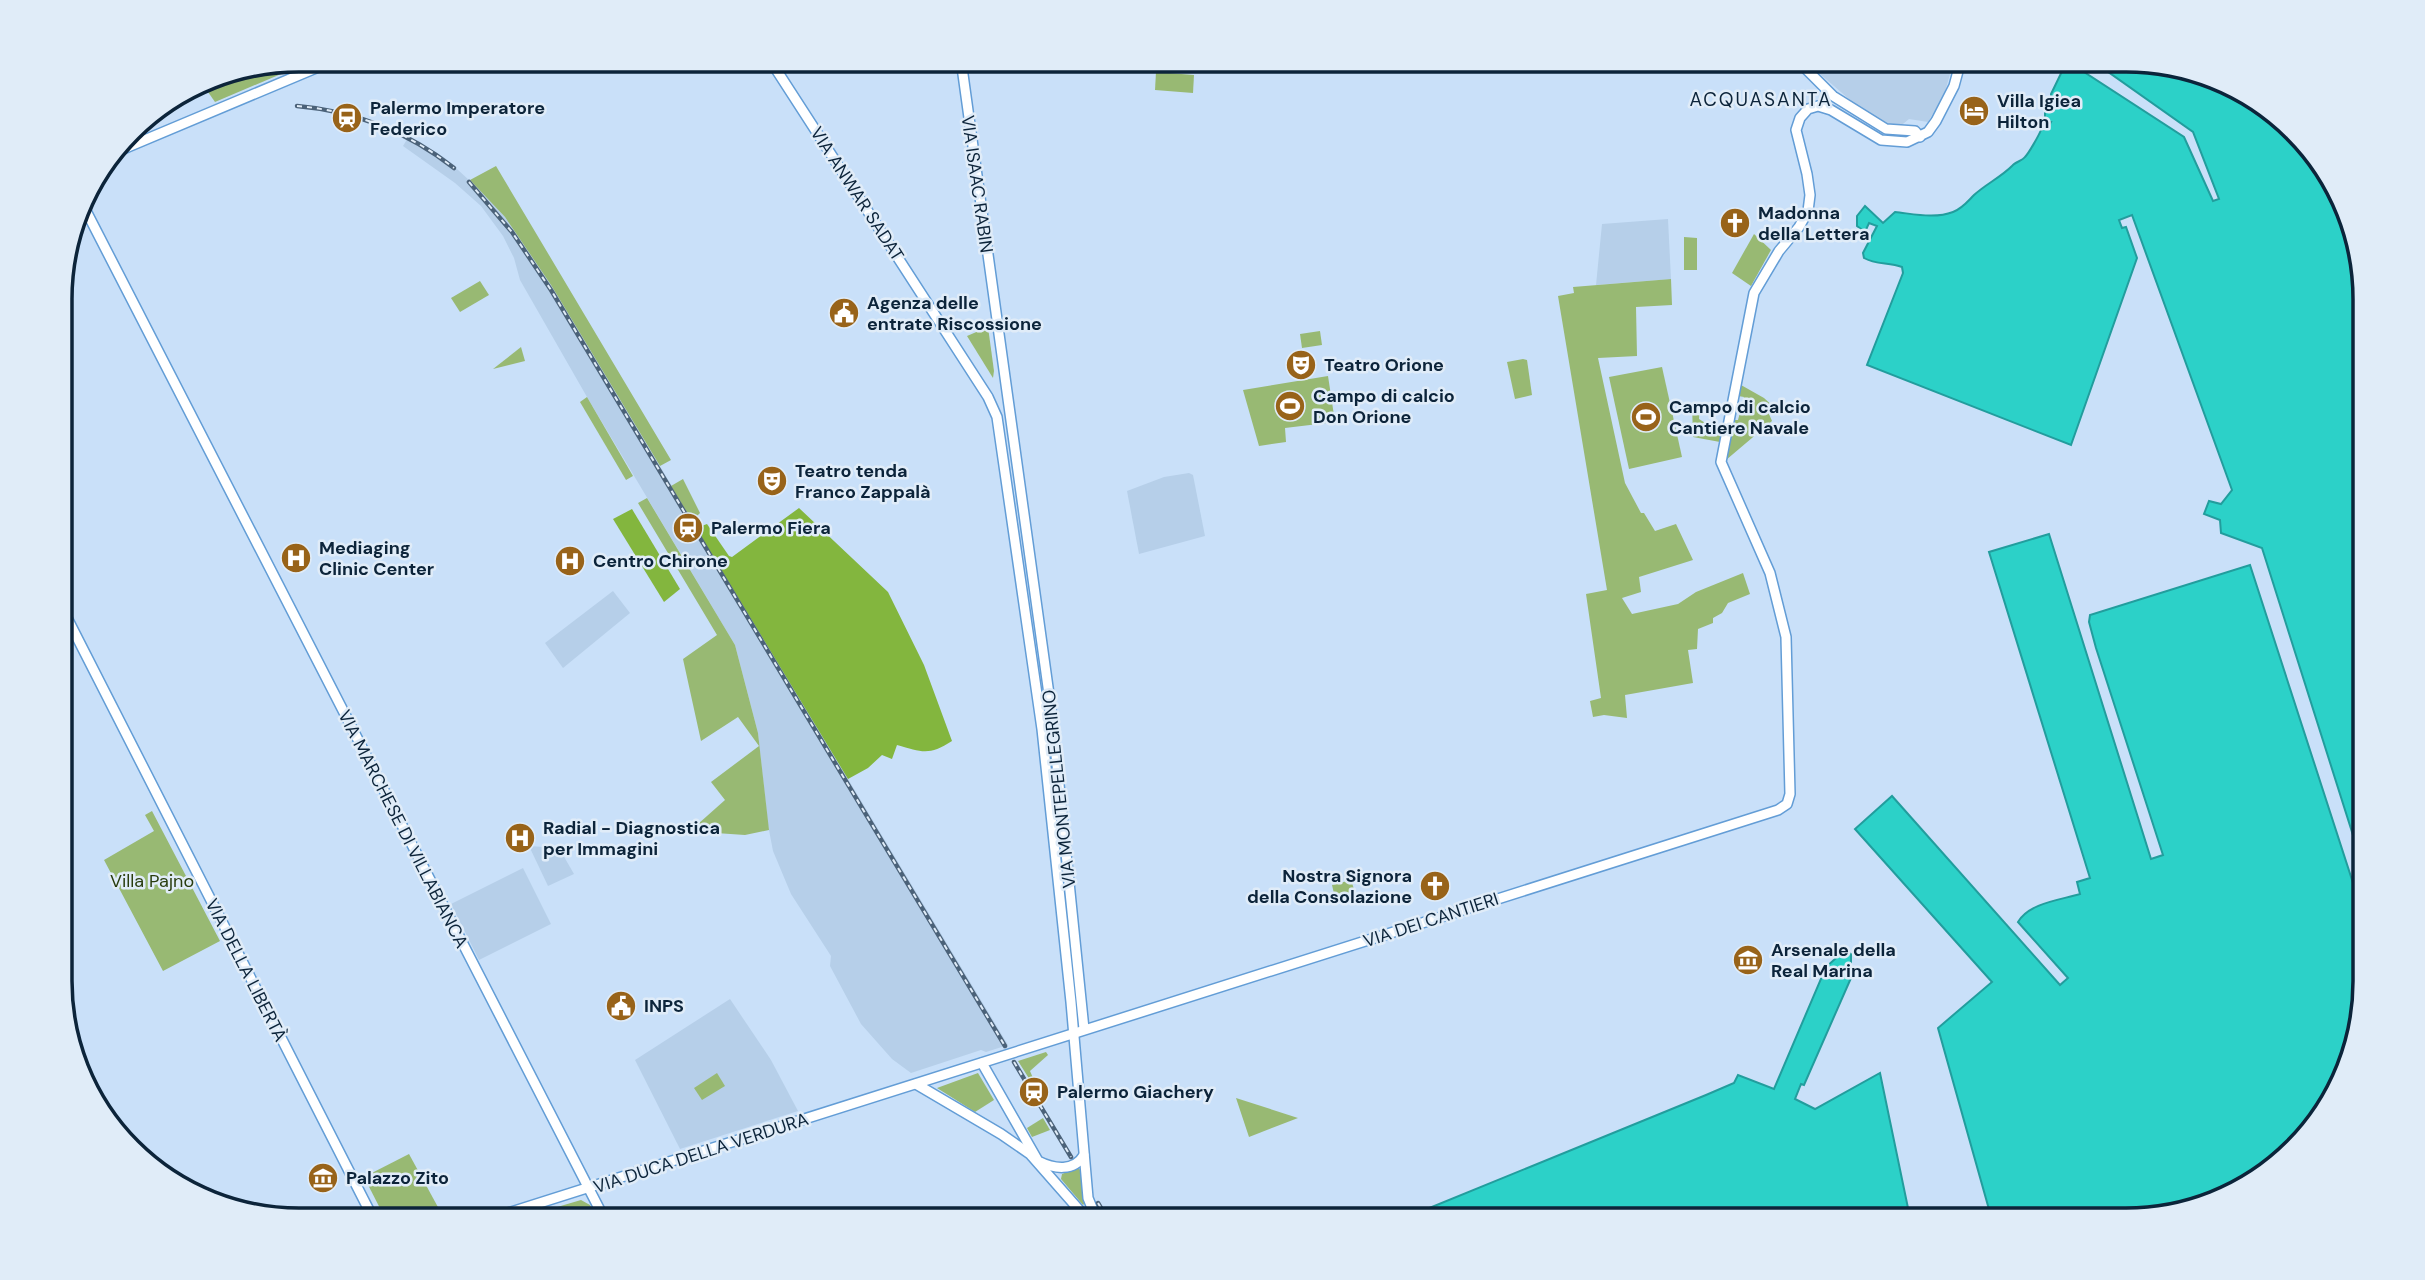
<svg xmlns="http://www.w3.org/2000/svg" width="2425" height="1280" font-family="'DM Sans',sans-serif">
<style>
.built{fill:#b6cfe9}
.green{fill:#98b973}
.forest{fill:#83b63e}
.water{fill:#2cd1c8;stroke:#229d9d;stroke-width:2}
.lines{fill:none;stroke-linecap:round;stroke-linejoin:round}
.secondary-casing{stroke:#639dd6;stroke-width:12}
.secondary{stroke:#fff;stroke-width:9}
.rail-casing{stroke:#4b6279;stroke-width:4.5}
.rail{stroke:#e0ecf8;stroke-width:2;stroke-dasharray:5;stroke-linecap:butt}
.labels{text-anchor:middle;stroke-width:5;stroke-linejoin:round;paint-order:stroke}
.poi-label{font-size:18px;font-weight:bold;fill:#0c243a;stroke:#e0ecf8;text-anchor:start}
.street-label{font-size:18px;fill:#0c243a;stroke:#e0ecf8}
.park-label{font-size:18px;fill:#293d0e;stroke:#e0ecf8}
.neighbourhood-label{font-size:19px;letter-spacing:2px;fill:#0c243a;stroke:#e0ecf8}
.rim{fill:none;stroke:#0c243a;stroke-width:3.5}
</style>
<rect width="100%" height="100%" fill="#c9e0f9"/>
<g class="built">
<polygon points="1804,60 1954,60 1944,95 1928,122 1909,119 1898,128 1887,125 1857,106"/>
<polygon points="409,136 445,158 482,192 505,217 551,285 1008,1045 986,1052 981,1050 911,1073 892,1059 861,1024 830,966 831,956 791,894 773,851 768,825 758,733 735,645 587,397 520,280 514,258 503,236 481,206 455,183 403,146"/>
<polygon points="1668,219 1671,279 1596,285 1602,224"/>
<polygon points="1189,473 1193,475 1205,536 1139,554 1127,491 1164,477"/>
<polygon points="613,591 630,613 563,668 545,643"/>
<polygon points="529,846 559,848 574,874 548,886"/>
<polygon points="523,868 551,924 479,960 451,904"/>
<polygon points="730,999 771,1060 798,1111 680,1149 635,1060"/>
</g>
<g class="green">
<polygon points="299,60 314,60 215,102 201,82 208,78"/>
<polygon points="1156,72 1194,75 1193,93 1155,90"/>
<polygon points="496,166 671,460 660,466 551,285 505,217 470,180"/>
<polygon points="1754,234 1771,250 1751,286 1732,273"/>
<polygon points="1684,237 1697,238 1697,270 1684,270"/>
<polygon points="1671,279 1672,305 1636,307 1637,356 1598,358 1625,483 1641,513 1644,513 1655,531 1676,524 1693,560 1639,577 1641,592 1622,598 1632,614 1678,604 1696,592 1743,573 1750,594 1728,603 1722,613 1713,618 1713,623 1698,629 1697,649 1688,650 1693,683 1625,695 1627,718 1604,715 1593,717 1590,701 1601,698 1586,594 1607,590 1558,296 1574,293 1573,287"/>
<polygon points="480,281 489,295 460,312 451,298"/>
<polygon points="988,327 994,371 993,378 967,336"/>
<polygon points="1320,331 1322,345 1302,348 1300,334"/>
<polygon points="521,347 525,361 493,369"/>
<polygon points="1523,359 1527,360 1532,395 1515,399 1507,362"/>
<polygon points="1662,367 1682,457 1629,469 1609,377"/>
<polygon points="1328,376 1335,422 1285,428 1286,442 1259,446 1243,390"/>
<polygon points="1741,385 1764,398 1776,409 1769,414 1772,421 1726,460 1733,420 1738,420 1744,397 1738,396"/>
<polygon points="587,397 633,476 626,480 580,402"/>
<polygon points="1692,404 1700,404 1699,419 1721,433 1720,442 1693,437"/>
<polygon points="683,479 700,513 692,521 671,486"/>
<polygon points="647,498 735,645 758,733 769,830 745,835 701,832 698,824 725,800 711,782 759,746 738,717 701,741 683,659 717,635 638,503"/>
<polygon points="152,811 220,941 163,971 104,860 154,831 145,815"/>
<polygon points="1351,880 1355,892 1344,895 1344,899 1336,902 1332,885"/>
<polygon points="1046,1052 1048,1055 1030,1071 1033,1078 1030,1080 1018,1061"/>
<polygon points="717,1073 725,1086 702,1100 694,1088"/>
<polygon points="978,1073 994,1100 975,1112 937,1088"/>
<polygon points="1236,1098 1298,1118 1249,1137"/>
<polygon points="1043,1118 1050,1130 1032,1137 1027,1128"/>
<polygon points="409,1154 445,1220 386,1220 364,1177"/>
<polygon points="1077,1168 1081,1170 1085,1203 1083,1205 1061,1179 1062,1174"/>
<polygon points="581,1200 590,1205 598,1220 513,1220"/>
</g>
<g class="forest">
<path d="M 799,508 L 888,592 L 924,665 L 952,741 C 929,756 922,752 897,745 L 892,759 L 882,755 L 868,768 L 848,779 L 696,528 L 707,524 L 729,556 L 732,557 Z"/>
<polygon points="632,509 680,589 664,602 613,519"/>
</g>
<g class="water">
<path d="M 2082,60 L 2126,60 L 2232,84 L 2325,166 L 2363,268 L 2365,873 L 2262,548 L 2221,533 L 2220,520 L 2204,514 L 2209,501 L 2221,504 L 2232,490 L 2132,215 L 2119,220 L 2122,228 L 2126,227 L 2137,258 L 2071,445 L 1867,365 L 1903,273 L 1902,267 C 1889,262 1876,265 1864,258 L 1863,253 L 1877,226 L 1869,223 L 1865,232 L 1857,226 L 1857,216 L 1865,206 L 1883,223 L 1895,212 C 1914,214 1935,219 1953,212 C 1963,208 1967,202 1974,195 C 1986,184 2001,177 2012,166 C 2015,162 2022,161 2025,157 C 2029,153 2039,135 2041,130 L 2048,127 L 2051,122 L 2045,121 L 2045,113 L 2051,104 L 2051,94 L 2067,61 L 2184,137 L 2213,201 L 2219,199 L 2193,132 L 2101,67 Z"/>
<path d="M 2049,534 L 2151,859 L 2163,855 L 2096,648 L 2089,622 L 2090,615 L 2250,565 L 2365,920 L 2365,981 L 2341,1087 L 2259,1180 L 2141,1220 L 1992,1220 L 1938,1028 L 1992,982 L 1855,829 L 1892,796 L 2060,985 L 2068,978 L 2018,922 C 2029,903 2060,900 2080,894 L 2077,882 L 2090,878 L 1989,552 Z"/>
<polygon points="1844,951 1851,954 1851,978 1804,1085 1801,1084 1795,1099 1815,1109 1880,1073 1908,1208 1855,1220 1400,1220 1706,1095 1734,1083 1738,1075 1774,1089 1826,967"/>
</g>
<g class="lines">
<g class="secondary-casing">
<g id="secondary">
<polyline points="770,60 988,397 997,417 1042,729 1071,1002 1088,1198 1097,1220"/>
<polyline points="961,60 1052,716 1084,1029"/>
<polyline points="1797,60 1833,96 1886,129 1915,131 1920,137"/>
<polyline points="116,152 335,60"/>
<polyline points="84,193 114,159 118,151"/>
<polyline points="82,203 605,1220"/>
<polyline points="61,606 374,1220"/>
<path d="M 982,1063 L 1038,1161 C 1054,1169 1074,1172 1084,1155"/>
<polyline points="916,1084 1001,1134 1030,1154 1088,1220"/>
<polyline points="486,1220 1778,810 1787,804 1790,794 1786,637 1770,573 1721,462 1754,293 1779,251 1799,227 1808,211 1810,195 1807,174 1796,130 1800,118 1808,109 1818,106 1831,110 1881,140 1907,142 1928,132 1936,121 1954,86 1961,60"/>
</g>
</g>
<use href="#secondary" class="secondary"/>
<g class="rail-casing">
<g id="rail">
<path d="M 297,106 C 356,111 408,132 454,168"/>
<polyline points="469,182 512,232 551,290 1005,1046"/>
<polyline points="1014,1062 1071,1157"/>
<polyline points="1098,1203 1108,1220"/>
</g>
</g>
<use href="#rail" class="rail"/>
</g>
<defs>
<g id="hotel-disc" transform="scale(1.575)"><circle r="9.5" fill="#986319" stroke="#e0ecf8"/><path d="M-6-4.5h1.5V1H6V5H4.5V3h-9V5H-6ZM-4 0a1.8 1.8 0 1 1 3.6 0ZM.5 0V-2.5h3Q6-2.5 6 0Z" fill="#fff"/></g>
<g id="station-disc" transform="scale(1.575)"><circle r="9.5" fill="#986319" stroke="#e0ecf8"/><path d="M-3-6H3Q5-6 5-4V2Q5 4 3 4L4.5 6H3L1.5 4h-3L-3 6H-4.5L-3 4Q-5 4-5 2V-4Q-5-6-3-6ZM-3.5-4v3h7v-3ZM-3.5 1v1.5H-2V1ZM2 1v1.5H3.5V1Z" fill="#fff"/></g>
<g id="church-disc" transform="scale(1.575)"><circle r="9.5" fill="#986319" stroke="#e0ecf8"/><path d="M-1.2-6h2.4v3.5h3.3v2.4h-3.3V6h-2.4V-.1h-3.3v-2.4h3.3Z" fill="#fff"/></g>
<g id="civic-disc" transform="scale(1.575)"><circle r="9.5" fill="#986319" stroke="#e0ecf8"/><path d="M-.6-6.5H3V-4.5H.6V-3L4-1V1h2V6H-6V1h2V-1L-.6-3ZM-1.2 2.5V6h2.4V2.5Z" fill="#fff"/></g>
<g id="theatre-disc" transform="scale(1.575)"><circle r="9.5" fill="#986319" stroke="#e0ecf8"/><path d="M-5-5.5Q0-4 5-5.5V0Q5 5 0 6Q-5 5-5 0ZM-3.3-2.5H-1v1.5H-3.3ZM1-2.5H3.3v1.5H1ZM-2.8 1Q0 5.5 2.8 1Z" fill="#fff"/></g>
<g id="stadium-disc" transform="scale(1.575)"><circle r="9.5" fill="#986319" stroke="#e0ecf8"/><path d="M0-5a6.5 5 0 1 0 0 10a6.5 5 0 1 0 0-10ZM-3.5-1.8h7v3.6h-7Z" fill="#fff"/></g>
<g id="hospital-disc" transform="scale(1.575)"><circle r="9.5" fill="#986319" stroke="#e0ecf8"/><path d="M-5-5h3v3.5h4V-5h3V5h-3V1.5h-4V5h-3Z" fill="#fff"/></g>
<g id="museum-disc" transform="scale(1.575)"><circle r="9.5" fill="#986319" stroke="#e0ecf8"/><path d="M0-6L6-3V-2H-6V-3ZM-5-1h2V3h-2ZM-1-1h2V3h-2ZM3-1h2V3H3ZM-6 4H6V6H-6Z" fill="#fff"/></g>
</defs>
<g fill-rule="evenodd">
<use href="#hotel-disc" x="1974" y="111"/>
<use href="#station-disc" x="347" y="118"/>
<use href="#church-disc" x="1735" y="223"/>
<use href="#civic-disc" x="844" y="313"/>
<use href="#theatre-disc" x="1301" y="365"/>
<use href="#stadium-disc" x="1290" y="406"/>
<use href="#stadium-disc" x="1646" y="417"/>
<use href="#theatre-disc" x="772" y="481"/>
<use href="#station-disc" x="688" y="528"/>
<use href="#hospital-disc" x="296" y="558"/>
<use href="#hospital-disc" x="570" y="561"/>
<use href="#hospital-disc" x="520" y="838"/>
<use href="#church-disc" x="1435" y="886"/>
<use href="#museum-disc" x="1748" y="960"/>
<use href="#civic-disc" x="621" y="1006"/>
<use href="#station-disc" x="1034" y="1092"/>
<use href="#museum-disc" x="323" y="1178"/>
</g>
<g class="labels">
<g class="poi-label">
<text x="1997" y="107">Villa Igiea<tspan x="1997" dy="21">Hilton</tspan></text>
<text x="370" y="114">Palermo Imperatore<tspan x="370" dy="21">Federico</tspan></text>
<text x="1758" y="219">Madonna<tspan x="1758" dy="21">della Lettera</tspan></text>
<text x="867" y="309">Agenza delle<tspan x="867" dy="21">entrate Riscossione</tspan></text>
<text x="1324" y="371">Teatro Orione</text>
<text x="1313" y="402">Campo di calcio<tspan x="1313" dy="21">Don Orione</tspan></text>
<text x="1669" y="413">Campo di calcio<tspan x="1669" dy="21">Cantiere Navale</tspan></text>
<text x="795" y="477">Teatro tenda<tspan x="795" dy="21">Franco Zappalà</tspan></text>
<text x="711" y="534">Palermo Fiera</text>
<text x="319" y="554">Mediaging<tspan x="319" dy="21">Clinic Center</tspan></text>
<text x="593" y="567">Centro Chirone</text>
<text x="543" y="834">Radial - Diagnostica<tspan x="543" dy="21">per Immagini</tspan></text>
<text x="1412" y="882" text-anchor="end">Nostra Signora<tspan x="1412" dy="21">della Consolazione</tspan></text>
<text x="1771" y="956">Arsenale della<tspan x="1771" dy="21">Real Marina</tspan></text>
<text x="644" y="1012">INPS</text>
<text x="1057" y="1098">Palermo Giachery</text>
<text x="346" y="1184">Palazzo Zito</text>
</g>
<g class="street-label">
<text transform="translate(977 184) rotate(82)" y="6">VIA ISAAC RABIN</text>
<text transform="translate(857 194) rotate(57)" y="6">VIA ANWAR SADAT</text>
<text transform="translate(1059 789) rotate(-96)" y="6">VIA MONTEPELLEGRINO</text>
<text transform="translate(403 829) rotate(63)" y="6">VIA MARCHESE DI VILLABIANCA</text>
<text transform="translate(1431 920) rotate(-18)" y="6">VIA DEI CANTIERI</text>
<text transform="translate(246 970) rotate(63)" y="6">VIA DELLA LIBERTÀ</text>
<text transform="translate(701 1153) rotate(-18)" y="6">VIA DUCA DELLA VERDURA</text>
</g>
<g class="park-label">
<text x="152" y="887">Villa Pajno</text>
</g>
<g class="neighbourhood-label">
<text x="1761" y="106">ACQUASANTA</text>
</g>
</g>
<path d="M0 0H2425V1280H0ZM299 72H2126A227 227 0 0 1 2353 299V981A227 227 0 0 1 2126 1208H299A227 227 0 0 1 72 981V299A227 227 0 0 1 299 72Z" fill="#e0ecf8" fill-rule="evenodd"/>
<path class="rim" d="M299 72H2126A227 227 0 0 1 2353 299V981A227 227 0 0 1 2126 1208H299A227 227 0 0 1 72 981V299A227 227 0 0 1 299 72Z"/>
</svg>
